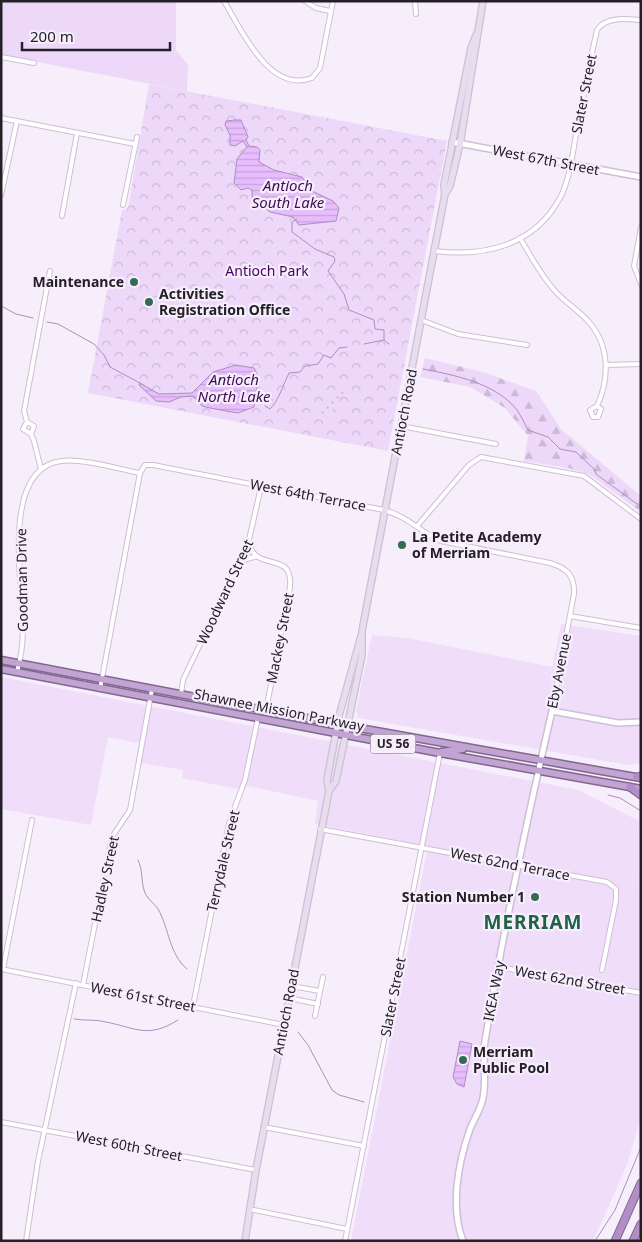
<svg xmlns="http://www.w3.org/2000/svg" width="642" height="1242" font-family="'Noto Sans',sans-serif">
<style>
.built{fill:#efddfa}
.grass{fill:#edd8f9}
.forest{fill:url(#forest-firs)}
.park{fill:url(#park-crowns)}
.garden{fill:url(#garden-dots)}
.water{fill:url(#water-rules);stroke:#ad8ebe}
.lines{fill:none;stroke-linecap:round;stroke-linejoin:round}
.stream{stroke:#ad8ebe;stroke-width:1}
.minor-casing{stroke:#cdbfd5;stroke-width:6}
.tertiary-casing{stroke:#cdbfd5;stroke-width:8}
.secondary-casing{stroke:#cdbfd5;stroke-width:8}
.trunk-casing{stroke:#81678f;stroke-width:9}
.motorway-casing{stroke:#81678f;stroke-width:9}
.minor{stroke:#fff;stroke-width:4}
.tertiary{stroke:#fff;stroke-width:5}
.secondary{stroke:#e8ddee;stroke-width:5.5}
.trunk{stroke:#c2a4d2;stroke-width:6}
.motorway{stroke:#b28dc6;stroke-width:7}
.poi-dot{fill:#346c53;stroke:#f7eefc;stroke-width:2}
.labels{text-anchor:middle;stroke-width:4.5;stroke-linejoin:round;paint-order:stroke}
.shield{fill:#f7eefc;stroke:#645e68;stroke-width:1}
.shield-label{font-size:12px;font-weight:bold;fill:#252028}
.street-label{font-size:14px;fill:#252028;stroke:#f7eefc}
.park-label{font-size:14px;fill:#470062;stroke:#f7eefc}
.poi-label{font-size:14px;font-weight:bold;fill:#252028;stroke:#f7eefc;text-anchor:start}
.water-label{font-size:15px;font-style:italic;fill:#3e0c53;stroke:#f7eefc}
.district-label{font-size:19px;font-weight:bold;letter-spacing:1px;fill:#1f6147;stroke:#f7eefc}
</style>
<defs>
<pattern id="forest-firs" width="22" height="20" patternUnits="userSpaceOnUse" patternTransform="scale(1.25)"><rect width="22" height="20" fill="#edd8f9"/><path d="M5 1l3.5 6h-7zM16 11l3.5 6h-7z" fill="#cbb9d5"/></pattern>
<pattern id="park-crowns" width="20" height="18" patternUnits="userSpaceOnUse" patternTransform="scale(1.25)"><rect width="20" height="18" fill="#edd8f9"/><path d="M2 6a3 3 0 1 1 6 0M12 15a3 3 0 1 1 6 0" fill="none" stroke="#cbb9d5"/></pattern>
<pattern id="garden-dots" width="8" height="8" patternUnits="userSpaceOnUse" patternTransform="scale(1.25)"><rect width="8" height="8" fill="#edd8f9"/><path d="M2 2h.1M6 6h.1" fill="none" stroke="#cbb9d5" stroke-width="1.8" stroke-linecap="round"/></pattern>
<pattern id="water-rules" width="6" height="5" patternUnits="userSpaceOnUse" patternTransform="scale(1.25)"><rect width="6" height="5" fill="#e7bdfe"/><path d="M0 2.5h6" fill="none" stroke="#c6a2da"/></pattern>
</defs>
<rect width="100%" height="100%" fill="#f7eefc"/>
<g class="built">
<polygon points="561,624 641,636 641,763 628,765 359,718 356,711 372,635 407,638 552,667"/>
<polygon points="1,677 578,790 639,821 641,1117 627,1165 593,1241 351,1241 428,846 315,824 318,801 248,786 238,789 182,778 183,770 140,763 143,744 108,737 91,825 1,809"/>
</g>
<polygon class="grass" points="1,1 176,1 176,50 188,65 187,91 1,55"/>
<polygon class="forest" points="425,358 483,372 536,391 561,429 641,496 641,512 589,474 568,468 524,461 528,436 505,408 470,387 420,377"/>
<polygon class="park" points="149,84 447,141 388,451 88,393 122,210 127,209 129,203"/>
<polygon class="garden" points="339,388 344,393 326,418 317,410"/>
<g class="water">
<polygon points="235,120 241,120 248,137 246,140 249,146 257,147 260,150 259,162 274,170 302,177 312,191 333,201 339,208 336,221 299,225 293,217 270,212 252,197 252,190 248,188 241,190 234,183 237,159 247,147 243,141 235,146 230,145 230,135 225,125 226,121"/>
<polygon points="236,365 254,368 257,374 257,387 254,407 238,413 210,408 202,406 193,396 181,397 169,402 156,401 139,385 140,383 159,394 192,393 213,372"/>
<polygon points="460,1041 472,1044 464,1087 457,1084 453,1077"/>
</g>
<g class="lines">
<g class="stream">
<polyline points="297,219 292,222 292,232 315,249 334,257 335,261 328,271 344,294 349,310 374,320 375,329 384,330 384,340"/>
<polyline points="1,306 16,314 33,318"/>
<polyline points="47,322 58,324 94,344 104,355 110,367 140,383"/>
<polyline points="364,344 384,340 389,344"/>
<path d="M 423,369 C 454,375 496,383 517,410 C 521,416 525,424 528,430 L 548,437 L 560,449 L 576,452 L 594,469 L 596,474 L 637,504"/>
<path d="M 265,406 L 270,409 C 279,400 283,385 289,373 L 300,372 L 305,366 L 318,364 L 324,355 L 331,358 L 339,348 L 347,347"/>
<polyline points="608,795 620,798 641,811"/>
<path d="M 138,860 C 143,870 141,880 144,890 C 146,898 154,903 158,909 C 169,928 169,954 187,969"/>
<path d="M 74,1019 C 85,1021 95,1019 106,1022 C 136,1028 148,1039 178,1020"/>
<polyline points="298,1032 308,1045 332,1090 339,1095 364,1102"/>
<polyline points="595,1241 615,1210 641,1147"/>
</g>
<g class="minor-casing">
<g id="minor">
<path d="M 224,1 C 241,29 269,94 312,78 L 320,68 L 333,1"/>
<polyline points="305,1 316,8 330,11"/>
<polyline points="415,1 416,14"/>
<polyline points="1,57 34,63"/>
<polyline points="1,118 135,144"/>
<polyline points="1,195 17,121"/>
<polyline points="123,205 137,137"/>
<polyline points="62,216 77,133"/>
<polyline points="641,227 634,266 641,284"/>
<path d="M 520,238 C 531,256 541,276 556,292 C 566,303 578,310 587,320 C 610,344 610,378 597,406 L 590,410 L 593,417 L 598,417 L 601,409 L 597,406"/>
<path d="M 435,251 C 484,257 534,246 560,198 C 570,179 572,156 576,135 C 583,100 589,65 597,30 C 606,16 626,19 641,20"/>
<polyline points="421,320 458,334 527,345"/>
<polyline points="606,365 641,364"/>
<polyline points="27,422 34,426 31,434"/>
<polyline points="401,426 496,444"/>
<polyline points="41,469 34,441 31,434 23,429 27,422 24,411 50,271"/>
<polyline points="418,525 469,465 481,457 584,476 641,519"/>
<path d="M 248,544 C 251,548 254,555 258,557 C 275,566 292,559 290,587 L 266,710"/>
<polyline points="240,561 257,556"/>
<polyline points="570,616 641,628"/>
<path d="M 17,672 C 21,658 23,642 23,627 C 23,585 0,469 61,461 C 84,458 117,469 140,473 L 145,465 L 153,465 L 384,510 C 411,518 418,531 441,541 L 550,563 C 567,568 575,576 574,594 L 552,711"/>
<polyline points="100,689 140,473"/>
<polyline points="181,694 183,680 248,544 261,487"/>
<polyline points="320,829 607,882 616,889 616,900 602,970"/>
<polyline points="499,967 641,993"/>
<polyline points="1,969 284,1025"/>
<polyline points="3,969 32,820"/>
<polyline points="83,985 112,837 130,810 152,689"/>
<polyline points="291,986 320,991"/>
<polyline points="289,998 318,1004"/>
<polyline points="193,1006 229,823 245,780 258,718"/>
<polyline points="315,1016 323,977"/>
<polyline points="1,1122 256,1170"/>
<polyline points="264,1127 364,1146"/>
<polyline points="249,1209 347,1229"/>
<polyline points="26,1241 38,1161 76,983"/>
<polyline points="345,1241 440,753"/>
</g>
</g>
<g class="tertiary-casing">
<g id="tertiary">
<polyline points="452,142 641,177"/>
<path d="M 463,1241 C 450,1207 458,1163 470,1129 C 474,1119 481,1109 483,1098 C 487,1079 482,1060 485,1041 C 503,931 527,820 552,711 L 618,723 L 641,722"/>
</g>
</g>
<g class="secondary-casing">
<g id="secondary">
<polyline points="445,194 450,186 460,144 483,1"/>
<polyline points="329,791 336,781 362,655 362,631 445,194 444,185 471,48 477,33"/>
<polyline points="245,1241 256,1170 329,791 327,780 339,716 361,636"/>
</g>
</g>
<g class="trunk-casing">
<g id="trunk">
<polyline points="1,660 348,726 641,778"/>
<polyline points="1,669 440,753 641,789"/>
<polyline points="441,752 463,749"/>
</g>
</g>
<g class="motorway-casing">
<g id="motorway">
<polyline points="637,777 641,776"/>
<polyline points="630,787 641,795"/>
<polyline points="615,1241 641,1183"/>
<polyline points="633,1241 641,1224"/>
</g>
</g>
<use href="#minor" class="minor"/>
<use href="#tertiary" class="tertiary"/>
<use href="#secondary" class="secondary"/>
<use href="#trunk" class="trunk"/>
<use href="#motorway" class="motorway"/>
</g>
<g class="poi-dot">
<circle cx="134" cy="282" r="5"/>
<circle cx="149" cy="302" r="5"/>
<circle cx="402" cy="545" r="5"/>
<circle cx="535" cy="897" r="5"/>
<circle cx="463" cy="1060" r="5"/>
</g>
<g class="labels">
<rect class="shield" x="370.5" y="734.5" width="45" height="19" rx="4"/>
<g class="shield-label">
<text x="393" y="748">US 56</text>
</g>
<g class="street-label">
<text transform="translate(584 94) rotate(-79)" y="5">Slater Street</text>
<text transform="translate(546 160) rotate(11)" y="5">West 67th Street</text>
<text transform="translate(404 412) rotate(-79)" y="5">Antioch Road</text>
<text transform="translate(308 495) rotate(11)" y="5">West 64th Terrace</text>
<text transform="translate(22 580) rotate(-91)" y="5">Goodman Drive</text>
<text transform="translate(225 592) rotate(-65)" y="5">Woodward Street</text>
<text transform="translate(280 638) rotate(-79)" y="5">Mackey Street</text>
<text transform="translate(559 671) rotate(-79)" y="5">Eby Avenue</text>
<text transform="translate(279 710) rotate(11)" y="5">Shawnee Mission Parkway</text>
<text transform="translate(223 861) rotate(-77)" y="5">Terrydale Street</text>
<text transform="translate(510 864) rotate(11)" y="5">West 62nd Terrace</text>
<text transform="translate(105 879) rotate(-78)" y="5">Hadley Street</text>
<text transform="translate(570 980) rotate(10)" y="5">West 62nd Street</text>
<text transform="translate(494 991) rotate(-79)" y="5">IKEA Way</text>
<text transform="translate(143 997) rotate(11)" y="5">West 61st Street</text>
<text transform="translate(393 997) rotate(-79)" y="5">Slater Street</text>
<text transform="translate(286 1012) rotate(-79)" y="5">Antioch Road</text>
<text transform="translate(129 1146) rotate(11)" y="5">West 60th Street</text>
</g>
<g class="park-label">
<text x="267" y="276">Antioch Park</text>
</g>
<g class="poi-label">
<text x="124" y="287" text-anchor="end">Maintenance</text>
<text x="159" y="299">Activities<tspan x="159" dy="16">Registration Office</tspan></text>
<text x="412" y="542">La Petite Academy<tspan x="412" dy="16">of Merriam</tspan></text>
<text x="525" y="902" text-anchor="end">Station Number 1</text>
<text x="473" y="1057">Merriam<tspan x="473" dy="16">Public Pool</tspan></text>
</g>
<g class="water-label">
<text x="288" y="191">Antioch<tspan x="288" dy="17">South Lake</tspan></text>
<text x="234" y="385">Antioch<tspan x="234" dy="17">North Lake</tspan></text>
</g>
<g class="district-label">
<text x="533" y="929">MERRIAM</text>
</g>
</g>
<rect width="642" height="1242" fill="none" stroke="#252028" stroke-width="5"/>
<path d="M22 42v8h148v-8" fill="none" stroke="#252028" stroke-width="2.5"/>
<text x="30" y="42" font-size="15" fill="#252028" stroke="#f7eefc" stroke-width="4" paint-order="stroke">200 m</text>
</svg>
